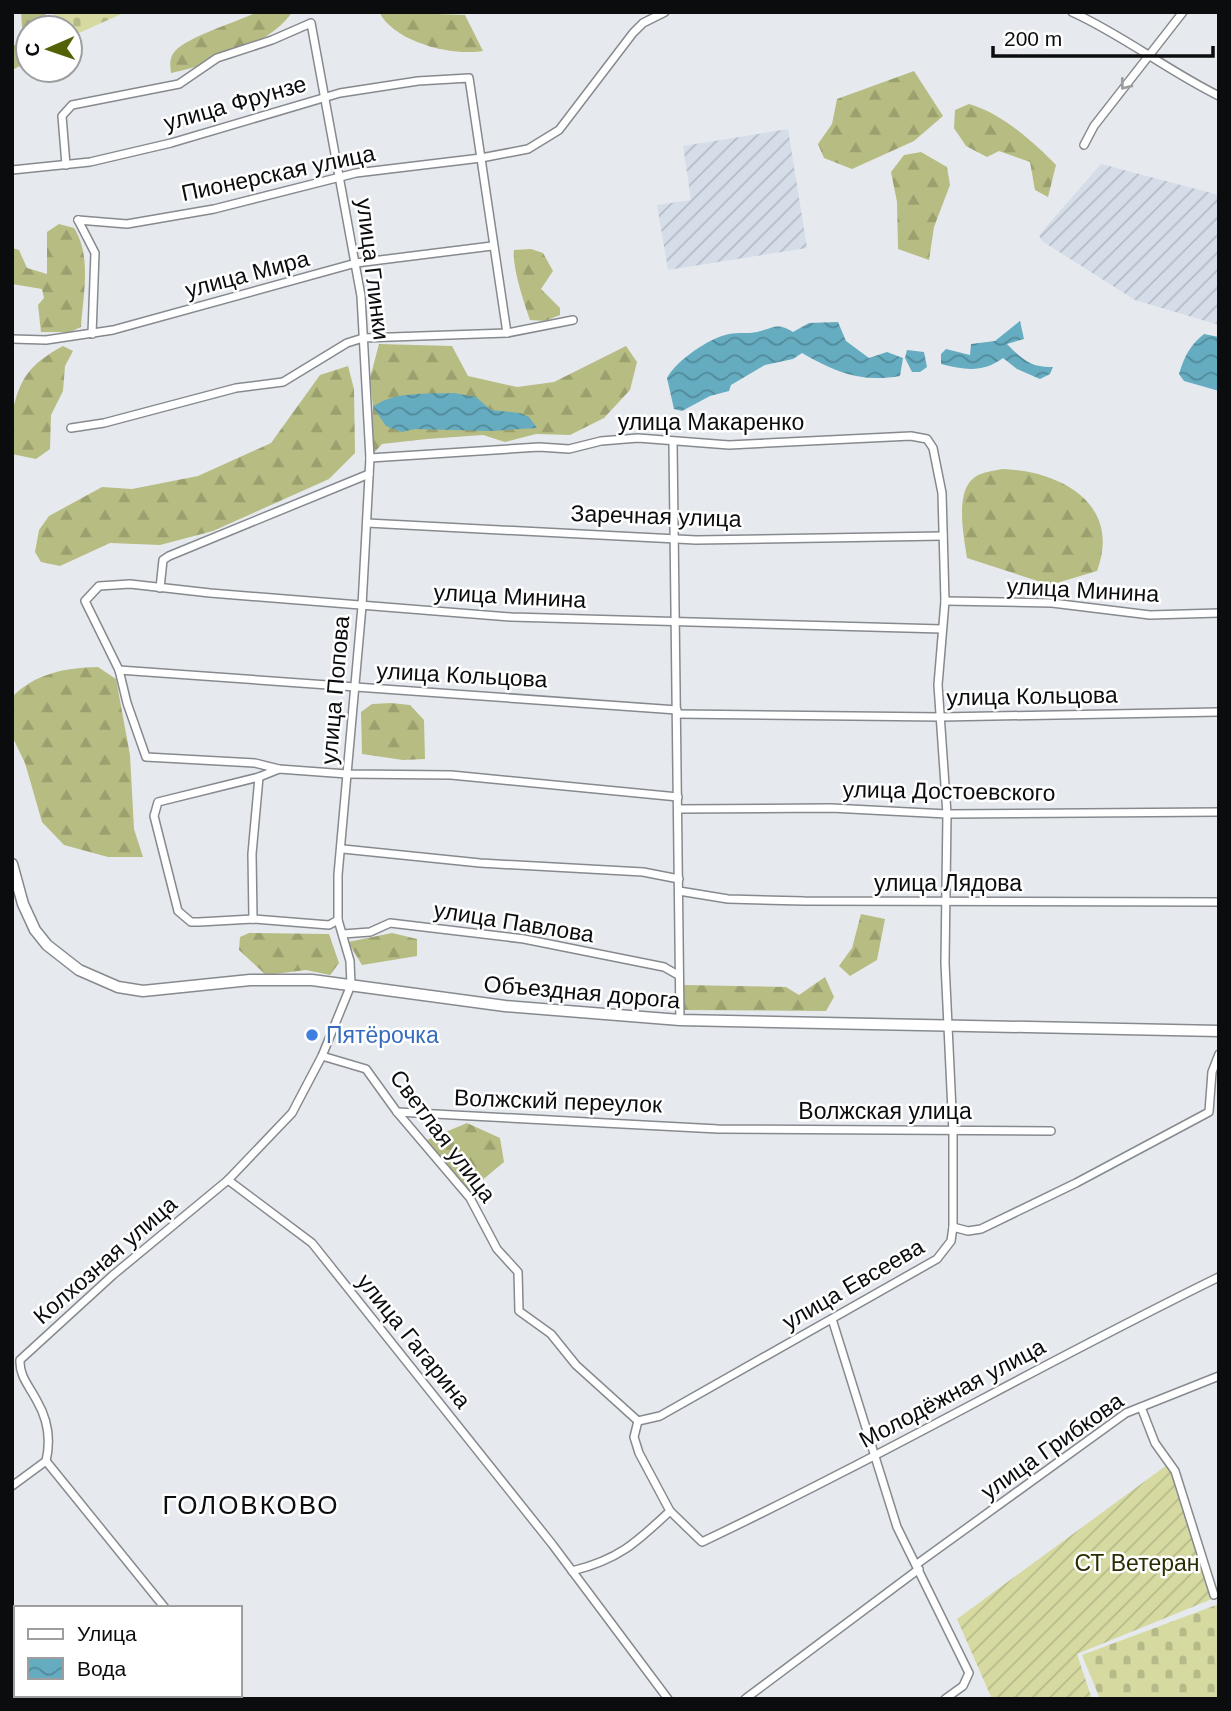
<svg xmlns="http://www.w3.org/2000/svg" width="1231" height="1711" font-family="Arial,sans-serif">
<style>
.industrial{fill:url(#industrial-furrows)}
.forest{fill:url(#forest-firs)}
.cemetery{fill:url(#cemetery-stones)}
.garden{fill:url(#garden-furrows)}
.water{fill:url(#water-waves)}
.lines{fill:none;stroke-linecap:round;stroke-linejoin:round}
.minor-casing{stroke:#868a8f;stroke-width:10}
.secondary-casing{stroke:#868a8f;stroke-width:13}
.minor{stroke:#fff;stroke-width:7}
.secondary{stroke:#fff;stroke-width:10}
.oneway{stroke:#9d9e9f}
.shop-dot{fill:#3f7fe0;stroke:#fff;stroke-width:2.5}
.labels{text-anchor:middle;stroke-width:5;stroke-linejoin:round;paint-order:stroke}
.street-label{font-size:23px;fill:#0b0c0e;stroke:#fff}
.shop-label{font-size:23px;fill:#366cbe;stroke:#fff;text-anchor:start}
.park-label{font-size:23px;fill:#2b2c00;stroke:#fff}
.quarter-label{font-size:26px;letter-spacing:2px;fill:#0b0c0e;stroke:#fff}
</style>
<defs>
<pattern id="industrial-furrows" width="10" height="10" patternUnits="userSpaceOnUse" patternTransform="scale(1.75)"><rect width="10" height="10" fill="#d5dde9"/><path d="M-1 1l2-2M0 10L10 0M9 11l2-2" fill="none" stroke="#b6bcc7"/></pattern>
<pattern id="forest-firs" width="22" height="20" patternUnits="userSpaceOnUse" patternTransform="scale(1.75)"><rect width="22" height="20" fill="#b7bc82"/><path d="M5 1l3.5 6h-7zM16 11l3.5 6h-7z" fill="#9ca06f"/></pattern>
<pattern id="cemetery-stones" width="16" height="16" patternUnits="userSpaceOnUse" patternTransform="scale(1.75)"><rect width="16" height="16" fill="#d6daa0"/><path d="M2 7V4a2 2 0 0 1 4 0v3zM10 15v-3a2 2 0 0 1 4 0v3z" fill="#b6ba89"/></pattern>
<pattern id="garden-furrows" width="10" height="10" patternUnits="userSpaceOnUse" patternTransform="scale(1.75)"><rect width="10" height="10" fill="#d6daa0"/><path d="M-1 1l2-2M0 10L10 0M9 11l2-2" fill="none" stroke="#b6ba89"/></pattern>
<pattern id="water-waves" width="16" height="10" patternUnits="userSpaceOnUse" patternTransform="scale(1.75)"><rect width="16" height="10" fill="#65acc0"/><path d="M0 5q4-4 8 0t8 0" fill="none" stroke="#518a9a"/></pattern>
</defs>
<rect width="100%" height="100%" fill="#e6eaef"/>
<g class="industrial">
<polygon points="788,129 807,248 668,270 657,205 691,200 683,146"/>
<polygon points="1101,164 1219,195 1219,325 1135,300 1042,241 1039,235"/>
</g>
<g class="forest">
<polygon points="21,12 45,12 49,28 28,28 28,62 12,70 12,46 23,42"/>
<path d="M 257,12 L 292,12 C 272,44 206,66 171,73 C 170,65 169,58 175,51 C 189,36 237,22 257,12 Z"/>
<path d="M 379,12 L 465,15 L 483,51 C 452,56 395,43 379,12 Z"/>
<polygon points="914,71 943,116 914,141 852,169 824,158 818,144 832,124 837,99"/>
<path d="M 969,104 C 1001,113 1033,141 1056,165 L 1048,197 L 1035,190 L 1030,162 L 999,151 L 987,157 L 966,146 L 954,128 L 955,110 Z"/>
<polygon points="921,152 947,167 950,185 934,227 929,260 898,249 897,202 891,172 904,155"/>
<path d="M 59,224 L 74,228 C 92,256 83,295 81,327 L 70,332 L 41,332 L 38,305 L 44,298 L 42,289 L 12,284 L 12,248 L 19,250 L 27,268 L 47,274 L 47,232 Z"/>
<path d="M 531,249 L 543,253 L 553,271 L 541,289 L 560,308 L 560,315 L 545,321 L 530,320 C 524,302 512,267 514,250 Z"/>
<polygon points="379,344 452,346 468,376 517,387 554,382 626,346 637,362 630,390 604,418 570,435 536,434 505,442 483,435 427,439 382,444 370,457 373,407 370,378"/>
<path d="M 63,346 L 73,351 L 65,366 L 63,391 L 51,415 L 50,449 L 36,459 L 12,454 C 14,441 10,427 12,415 C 19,378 30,364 63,346 Z"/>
<polygon points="348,366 354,389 355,453 329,479 213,531 160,545 110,543 60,566 41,562 35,552 39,530 49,516 102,487 132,489 198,476 271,443 320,375"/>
<path d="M 1002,469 C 1061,471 1122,504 1097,571 L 1050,585 L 967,558 C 964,537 954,491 975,477 C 982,472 993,471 1002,469 Z"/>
<path d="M 98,667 L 116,679 L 130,755 L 134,829 L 143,857 L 108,857 L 64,845 L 42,822 L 25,763 L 12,736 L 12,697 C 36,673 65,668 98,667 Z"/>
<polygon points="391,703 410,705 424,720 425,759 403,760 362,754 361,712 372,704"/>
<polygon points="861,914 885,919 877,960 850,976 839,966 852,948"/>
<polygon points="249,933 329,934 339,963 330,975 306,970 266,975 239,950 240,937"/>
<polygon points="392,933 417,939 417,956 362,965 348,942"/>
<polygon points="825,977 834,997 826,1011 684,1010 684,985 786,987 799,995"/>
<polygon points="467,1123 500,1138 504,1162 468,1192 427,1140"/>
</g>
<g class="cemetery">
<polygon points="53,12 126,12 70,37 70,28 60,28"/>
<polygon points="1219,1604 1219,1699 1100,1699 1082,1655"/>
</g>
<polygon class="garden" points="1171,1462 1217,1597 1077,1654 1092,1699 992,1699 957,1619"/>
<g class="water">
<path d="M 1020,321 L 1024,339 L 1007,344 C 1022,359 1031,368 1053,367 L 1050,374 L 1040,379 L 1017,369 L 1003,358 C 983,373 965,370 941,364 L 941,354 L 946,349 L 970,355 L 971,344 L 995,341 Z"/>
<path d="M 838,322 L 846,341 L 869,358 L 887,352 L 903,358 L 900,376 C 861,383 835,372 802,353 L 793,359 L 765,365 L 731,385 L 729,391 L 710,396 L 682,411 L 674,409 L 667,378 C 677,360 709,338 729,334 C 738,332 748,334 757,332 C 774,328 777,322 793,332 L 809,323 Z"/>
<path d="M 1204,334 L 1219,337 L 1219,391 L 1184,381 L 1179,374 C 1184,357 1190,345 1204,334 Z"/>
<polygon points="907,350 924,352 927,367 920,372 912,372 905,358"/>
<path d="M 454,393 L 476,397 L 491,410 L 520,413 L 529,417 L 537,428 L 490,431 L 415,429 L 402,432 L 386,426 L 373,407 C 393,391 430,394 454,393 Z"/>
</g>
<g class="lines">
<g class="minor-casing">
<g id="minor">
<path d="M 1072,12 C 1123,35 1168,71 1219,96"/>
<polyline points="1084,145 1094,126 1183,12"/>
<polyline points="12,170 90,162 171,143 340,93 418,81 469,78 507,333"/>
<polyline points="78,220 127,224 214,209 356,173 481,158 528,149 559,130 633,33 643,23 665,12"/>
<polyline points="78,220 95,253 92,334"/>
<polyline points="12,339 46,340 113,330 356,263 492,246"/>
<polyline points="71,428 104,423 236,388 283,382 347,343 363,338 507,333 573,320"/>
<polyline points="673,443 680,1020"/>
<polyline points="370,458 539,447 569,449 601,441 638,438 729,445 911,436 927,439 933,448 942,493 945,601 938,685 947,814 945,963 953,1132 953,1227"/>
<polyline points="367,523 696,540 943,536"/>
<polyline points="160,588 163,560 169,556 369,474"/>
<polyline points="945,601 1052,603 1150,615 1219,613"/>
<polyline points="119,670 677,710"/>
<polyline points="677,714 941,717 1219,712"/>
<polyline points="259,777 158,802 154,816 178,911 191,922 199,922 253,919 329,925 338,920"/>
<polyline points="678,797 451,775 347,774 279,769 255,763 146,757 127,703 119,670 85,601 99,586 130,584 210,593 511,617 942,629"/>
<polyline points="678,809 831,808 947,814 1219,812"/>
<polyline points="343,849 480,863 643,872 679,879"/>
<polyline points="679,891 728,899 804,901 1219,902"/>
<polyline points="253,919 252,854 259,777 279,769"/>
<polyline points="343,934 370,932 390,923 524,939 664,967 678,975"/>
<polyline points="322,1056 366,1069 397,1112 470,1198 497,1249 518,1272 519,1311 551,1334 576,1365 638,1421"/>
<polyline points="397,1112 718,1129 1051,1131"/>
<polyline points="228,1180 312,1243 552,1544 668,1699"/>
<polyline points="832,1319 897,1527 969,1673 963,1686 945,1699"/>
<polyline points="1141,1407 1155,1443 1175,1471 1214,1595"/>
<path d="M 638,1421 L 634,1437 L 639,1453 L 670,1511 L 702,1542 C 877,1459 1045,1362 1219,1277"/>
<polyline points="638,1421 660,1416 937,1259 951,1241 953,1227 968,1231 981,1229 1076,1183 1209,1112 1212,1072 1219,1054"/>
<polyline points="46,1461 165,1608"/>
<path d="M 12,1486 L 46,1461 C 51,1440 48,1420 37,1401 C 30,1387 19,1376 20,1360 L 113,1275 L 228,1180 L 292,1113 L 322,1056 L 351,985 L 350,961 L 338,920 L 338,875 L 362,606 L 370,458 L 361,296 L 311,23 L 272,40 L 217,58 L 179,84 L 72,105 L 62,116 L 66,165"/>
<polyline points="917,1564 1126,1413 1219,1376"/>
<path d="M 572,1571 C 618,1560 636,1543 670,1511"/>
<polyline points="236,1695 239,1699"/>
<polyline points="745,1699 919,1569"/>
</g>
</g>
<g class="secondary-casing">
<polyline id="secondary" points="12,864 23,904 35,930 47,945 79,970 118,987 143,991 250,980 312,980 505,1006 680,1020 1219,1031"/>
</g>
<use href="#minor" class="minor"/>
<use href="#secondary" class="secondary"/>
</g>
<defs><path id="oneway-chevron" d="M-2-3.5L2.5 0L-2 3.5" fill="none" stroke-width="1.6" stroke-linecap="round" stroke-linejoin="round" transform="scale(1.75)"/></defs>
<use class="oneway" href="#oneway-chevron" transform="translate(1125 85) rotate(128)"/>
<circle class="shop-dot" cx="312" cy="1035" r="7"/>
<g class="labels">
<g class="street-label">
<text transform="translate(235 103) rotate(-16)" y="8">улица Фрунзе</text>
<text transform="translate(278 173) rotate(-12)" y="8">Пионерская улица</text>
<text transform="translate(373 269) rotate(83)" y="8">улица Глинки</text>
<text transform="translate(247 274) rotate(-15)" y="8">улица Мира</text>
<text x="711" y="430">улица Макаренко</text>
<text transform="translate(656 516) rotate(2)" y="8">Заречная улица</text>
<text transform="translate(1083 590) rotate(3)" y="8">улица Минина</text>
<text transform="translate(510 596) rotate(3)" y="8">улица Минина</text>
<text transform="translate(462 675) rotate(3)" y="8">улица Кольцова</text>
<text transform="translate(335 690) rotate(-85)" y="8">улица Попова</text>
<text transform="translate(1032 696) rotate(-1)" y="8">улица Кольцова</text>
<text transform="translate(949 791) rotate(1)" y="8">улица Достоевского</text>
<text x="948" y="891">улица Лядова</text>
<text transform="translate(514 922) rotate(9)" y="8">улица Павлова</text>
<text transform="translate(582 992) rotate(5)" y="8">Объездная дорога</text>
<text transform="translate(558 1101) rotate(2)" y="8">Волжский переулок</text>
<text x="885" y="1119">Волжская улица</text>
<text transform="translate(443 1136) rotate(53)" y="8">Светлая улица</text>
<text transform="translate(105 1260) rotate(-41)" y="8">Колхозная улица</text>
<text transform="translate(853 1284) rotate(-30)" y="8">улица Евсеева</text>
<text transform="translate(414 1341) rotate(51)" y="8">улица Гагарина</text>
<text transform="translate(952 1393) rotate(-28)" y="8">Молодёжная улица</text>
<text transform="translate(1052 1446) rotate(-35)" y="8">улица Грибкова</text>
</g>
<g class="shop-label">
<text x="326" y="1043">Пятёрочка</text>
</g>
<g class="park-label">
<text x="1137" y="1571">СТ Ветеран</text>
</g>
<g class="quarter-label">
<text x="251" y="1514">ГОЛОВКОВО</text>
</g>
</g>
<rect width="1231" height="1711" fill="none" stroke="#0b0c0e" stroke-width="28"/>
<rect x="14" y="1606" width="228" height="91" fill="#ffffff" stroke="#9d9e9f" stroke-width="2"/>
<rect x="28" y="1629" width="35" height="10" fill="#ffffff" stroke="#9d9e9f" stroke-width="2"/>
<text x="77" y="1641" font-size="21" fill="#0b0c0e">Улица</text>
<rect x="28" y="1658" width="35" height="21" fill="url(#water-waves)" stroke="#9d9e9f" stroke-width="2"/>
<text x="77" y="1676" font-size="21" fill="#0b0c0e">Вода</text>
<g transform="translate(49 49) rotate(268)"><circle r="33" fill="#ffffff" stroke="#9d9e9f" stroke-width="2"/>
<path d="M0-5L12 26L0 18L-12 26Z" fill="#536207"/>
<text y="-10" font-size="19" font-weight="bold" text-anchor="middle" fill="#0b0c0e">С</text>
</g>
<path d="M993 46v10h220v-10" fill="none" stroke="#0b0c0e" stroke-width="3.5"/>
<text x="1004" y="46" font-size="21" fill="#0b0c0e" stroke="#ffffff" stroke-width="5" paint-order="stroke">200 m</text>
</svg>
